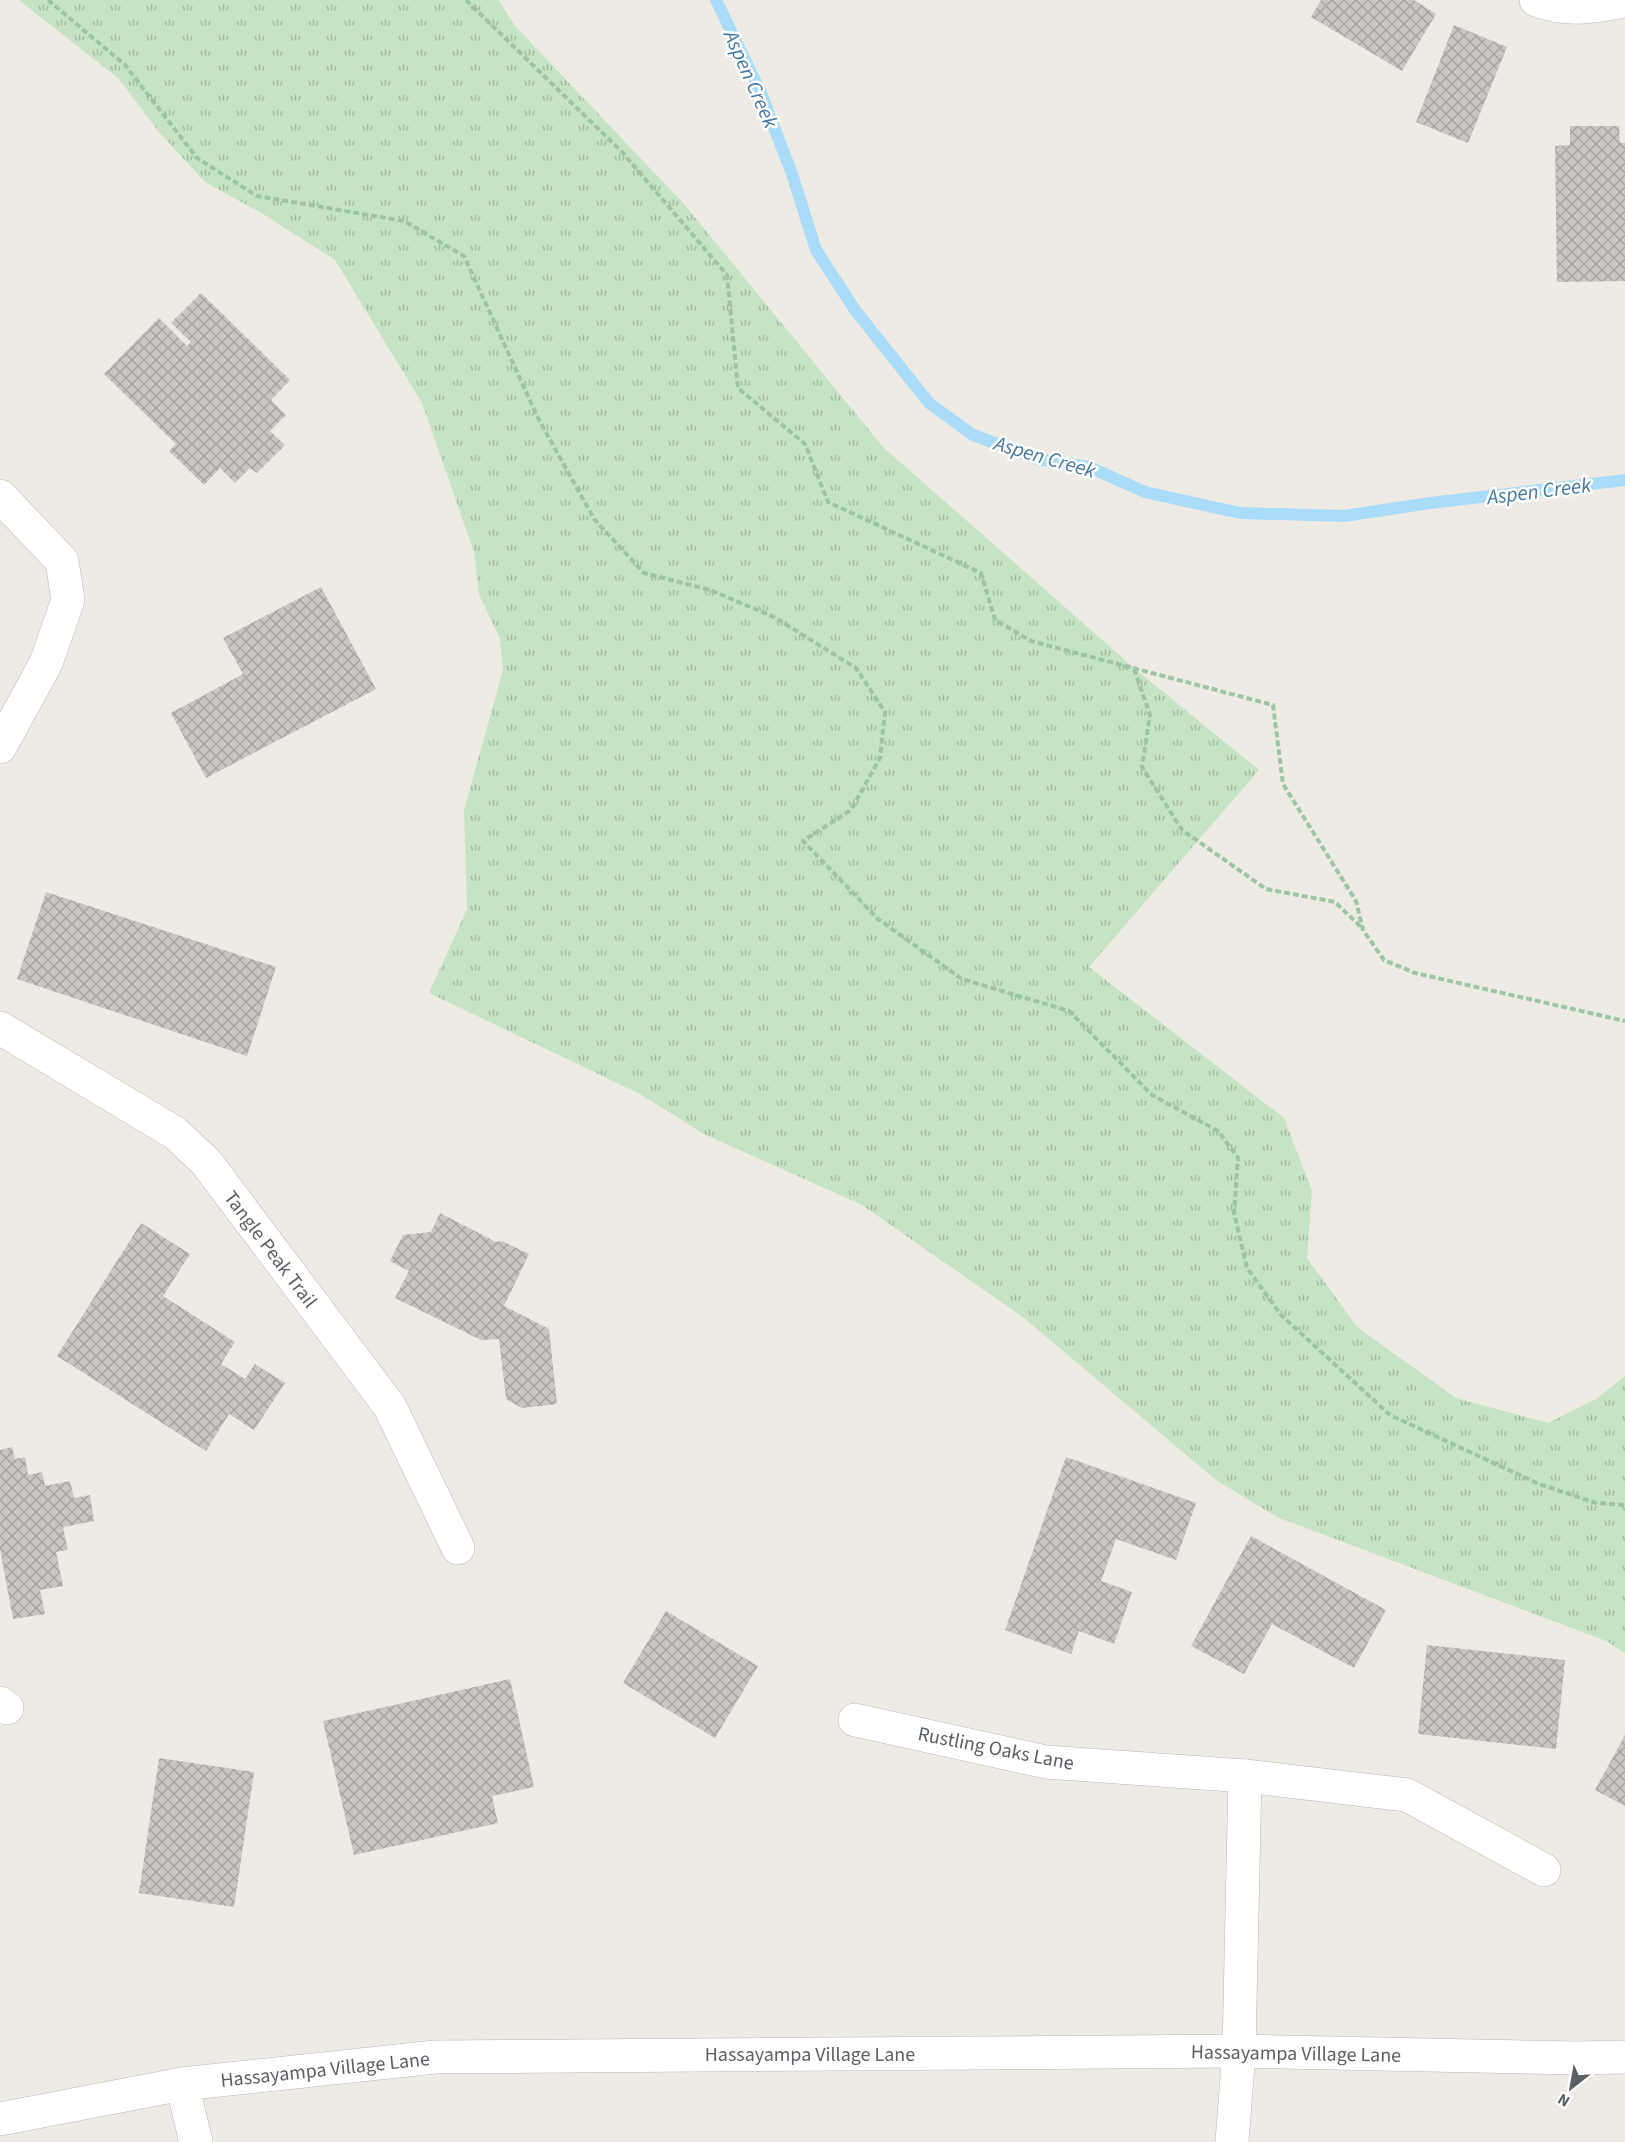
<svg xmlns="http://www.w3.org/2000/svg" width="1625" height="2142" font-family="'Source Sans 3',sans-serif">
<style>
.grass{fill:url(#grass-tufts)}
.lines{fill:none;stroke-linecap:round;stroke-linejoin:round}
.stream{stroke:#a9dcf9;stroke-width:12}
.building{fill:url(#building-cross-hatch)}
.street-casing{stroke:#b5b7ba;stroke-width:34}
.secondary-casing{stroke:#b3b7bb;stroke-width:34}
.path{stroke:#9cc5a4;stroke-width:4;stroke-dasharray:6 3;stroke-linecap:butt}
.street{stroke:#fff;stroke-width:33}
.secondary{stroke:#fff;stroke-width:33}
.labels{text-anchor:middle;stroke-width:5;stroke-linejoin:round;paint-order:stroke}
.street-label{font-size:20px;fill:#5c6064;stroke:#fff}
.water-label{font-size:21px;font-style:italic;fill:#4478a2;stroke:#fff}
</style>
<defs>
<pattern id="grass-tufts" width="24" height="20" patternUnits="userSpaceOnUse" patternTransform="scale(1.5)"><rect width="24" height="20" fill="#c5e4c2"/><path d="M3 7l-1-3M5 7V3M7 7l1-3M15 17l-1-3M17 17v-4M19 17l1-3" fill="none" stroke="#a3bca1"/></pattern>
<pattern id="building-cross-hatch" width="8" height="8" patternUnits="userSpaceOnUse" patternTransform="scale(1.5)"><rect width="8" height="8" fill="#c9c6c2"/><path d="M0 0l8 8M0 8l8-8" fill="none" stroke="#a6a4a1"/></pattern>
</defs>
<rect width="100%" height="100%" fill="#eeebe4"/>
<polygon class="grass" points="19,0 499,0 515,26 684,204 883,447 1134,668 1259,770 1089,967 1284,1118 1312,1191 1307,1258 1358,1328 1456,1398 1548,1423 1596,1399 1625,1376 1625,1653 1606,1641 1277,1517 1216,1480 1024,1318 862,1205 704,1134 640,1094 429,993 467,909 464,810 503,670 500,639 479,594 474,552 422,403 335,260 263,214 205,182 158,131 119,79"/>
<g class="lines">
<polyline class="stream" points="716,0 761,93 792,174 816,250 855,310 929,403 973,435 1038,459 1089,467 1145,492 1240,513 1344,516 1430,503 1625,480"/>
</g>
<g class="building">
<polygon points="1321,0 1414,0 1436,14 1402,71 1311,17"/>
<polygon points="1454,25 1507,47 1468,143 1416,122"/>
<polygon points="1570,126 1619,126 1620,143 1625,143 1625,281 1557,282 1555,146 1570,145"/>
<polygon points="201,293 290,380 271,400 286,415 270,431 285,445 257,473 250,468 235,483 220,468 204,485 169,451 176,444 104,374 159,318 187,346 191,342 171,323"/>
<polygon points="321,587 376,689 206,778 171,713 243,674 223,638"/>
<polygon points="46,892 276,967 247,1056 17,979"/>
<polygon points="440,1213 496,1242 502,1241 529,1254 504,1306 549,1329 557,1404 522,1408 506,1399 499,1339 481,1340 395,1298 409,1271 390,1261 403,1235 431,1232"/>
<polygon points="141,1223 190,1254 163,1296 235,1342 221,1364 245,1379 255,1364 285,1383 254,1430 229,1414 206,1451 57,1356"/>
<polygon points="12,1447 15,1459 25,1457 28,1475 42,1472 45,1486 70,1481 74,1498 90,1495 94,1521 63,1527 68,1550 56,1552 63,1586 40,1590 45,1614 13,1619 0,1549 0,1450"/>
<polygon points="1066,1457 1196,1503 1176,1560 1116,1539 1101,1581 1132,1592 1114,1644 1079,1631 1071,1654 1005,1630"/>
<polygon points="1251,1536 1386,1610 1354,1668 1272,1624 1244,1674 1191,1646"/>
<polygon points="666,1611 758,1666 715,1738 623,1683"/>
<polygon points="1427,1645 1565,1660 1556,1749 1418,1734"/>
<polygon points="510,1679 534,1787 492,1796 498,1823 354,1855 323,1721"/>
<polygon points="1625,1735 1625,1806 1595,1790"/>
<polygon points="159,1758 254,1772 234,1907 139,1893"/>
</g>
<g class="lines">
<g class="street-casing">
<g id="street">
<path d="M 1536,0 C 1566,12 1594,7 1625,1"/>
<polyline points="0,496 62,561 68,600 46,663 0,747"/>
<polyline points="0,1028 175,1133 206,1162 390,1407 458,1548"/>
<polyline points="0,1703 7,1708"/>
<polyline points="855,1720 1046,1762 1245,1776"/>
<polyline points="182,2084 196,2142"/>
<polyline points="1232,2142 1239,2051 1245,1776 1407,1795 1544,1870"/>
</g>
</g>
<g class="secondary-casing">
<polyline id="secondary" points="0,2119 182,2084 435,2057 1239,2051 1576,2058 1625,2057"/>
</g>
<g class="path">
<polyline points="48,0 125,65 197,158 257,196 404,221 464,256 538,418 594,519 644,573 710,590 774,617 856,668 885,712 880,758 851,810 803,841 878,919 962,979 1069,1011 1152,1095 1218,1131 1238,1158 1234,1213 1247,1268 1281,1315 1390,1415 1539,1484 1596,1503 1625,1505"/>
<polyline points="466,0 622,152 727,275 738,388 805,444 828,502 981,573 995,620 1031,641 1273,705 1283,784 1356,901 1363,930 1384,960 1415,973 1625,1021"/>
<polyline points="1134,669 1150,715 1142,767 1182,830 1266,889 1335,902 1363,929"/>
</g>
<use href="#street" class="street"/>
<use href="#secondary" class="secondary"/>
</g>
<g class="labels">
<g class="street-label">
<text transform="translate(271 1249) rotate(53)" y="7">Tangle Peak Trail</text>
<text transform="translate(996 1748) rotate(11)" y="7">Rustling Oaks Lane</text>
<text transform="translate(1296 2053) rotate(1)" y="7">Hassayampa Village Lane</text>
<text x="810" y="2061">Hassayampa Village Lane</text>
<text transform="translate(325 2069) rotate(-6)" y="7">Hassayampa Village Lane</text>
</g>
<g class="water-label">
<text transform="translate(751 79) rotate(66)" y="7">Aspen Creek</text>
<text transform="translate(1045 457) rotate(16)" y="7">Aspen Creek</text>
<text transform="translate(1539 491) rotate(-7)" y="7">Aspen Creek</text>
</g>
</g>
<g transform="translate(1571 2088) rotate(211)" stroke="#ffffff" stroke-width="4.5" paint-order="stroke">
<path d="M0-4.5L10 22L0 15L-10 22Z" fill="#5c6064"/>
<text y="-9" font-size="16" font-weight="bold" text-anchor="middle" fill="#5c6064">N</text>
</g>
</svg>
